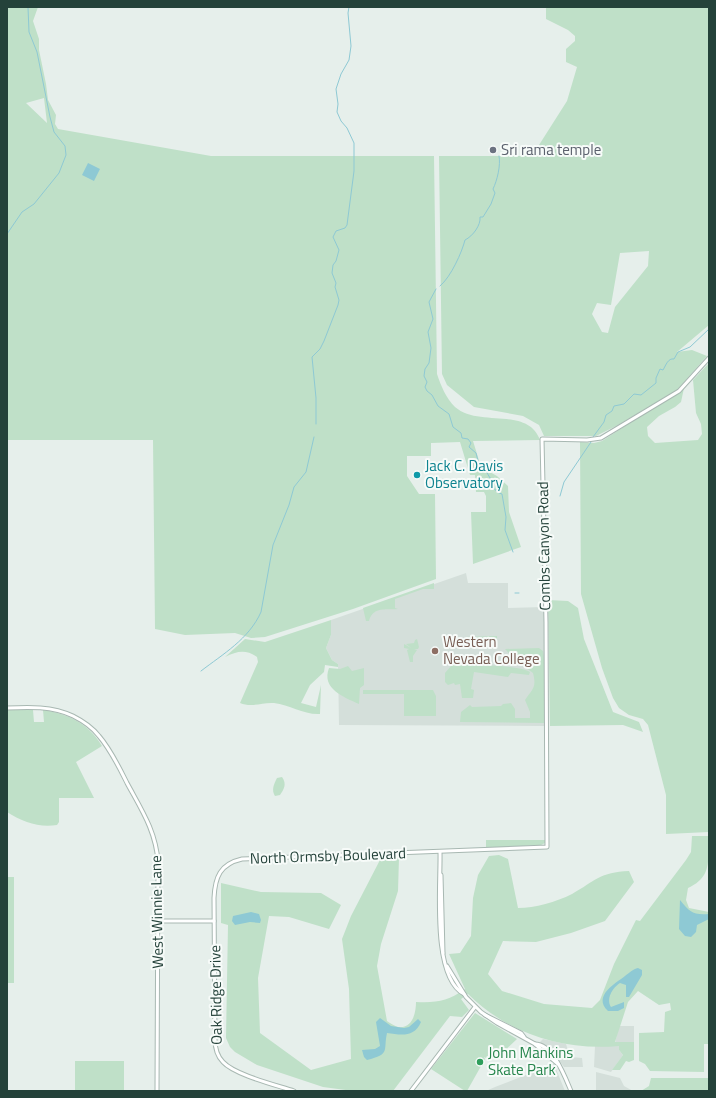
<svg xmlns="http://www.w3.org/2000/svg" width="716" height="1098" font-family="'Titillium Web',sans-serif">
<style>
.built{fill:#d4dfda}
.green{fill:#bfe0c8;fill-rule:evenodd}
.water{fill:#8ec9d4}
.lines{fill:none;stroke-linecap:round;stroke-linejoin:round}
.stream{stroke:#8ec9d4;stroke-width:1}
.minor-casing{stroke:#a8b8b2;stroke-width:5}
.minor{stroke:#fff;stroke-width:3}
.worship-dot{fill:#6b7280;stroke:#f7fbf9;stroke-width:1.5}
.culture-dot{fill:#0f9aa8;stroke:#f7fbf9;stroke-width:1.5}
.education-dot{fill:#8d6e63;stroke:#f7fbf9;stroke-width:1.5}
.leisure-dot{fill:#2e9e5b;stroke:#f7fbf9;stroke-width:1.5}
.labels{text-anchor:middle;stroke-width:4;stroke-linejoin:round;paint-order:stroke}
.worship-label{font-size:15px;fill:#5b616d;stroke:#f7fbf9;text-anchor:start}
.culture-label{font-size:15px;fill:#0d838f;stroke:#f7fbf9;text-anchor:start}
.street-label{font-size:15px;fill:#24423a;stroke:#f7fbf9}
.education-label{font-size:15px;fill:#785e54;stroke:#f7fbf9;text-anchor:start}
.leisure-label{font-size:15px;fill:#27864d;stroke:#f7fbf9;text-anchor:start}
</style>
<rect width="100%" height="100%" fill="#e6efeb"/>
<g class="built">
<polygon points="466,573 468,583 508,583 508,608 544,607 545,726 339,725 338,664 332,660 326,648 331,635 331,620"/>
<polygon points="619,1026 634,1026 634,1042 615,1043"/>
<polygon points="543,1039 566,1044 570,1057 582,1058 583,1067 564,1067 556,1056 540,1042"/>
<polygon points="595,1046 619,1046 619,1050 623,1055 611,1072 594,1067"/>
<polygon points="554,1064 565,1091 486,1091 495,1087"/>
<polygon points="596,1072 620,1078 624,1086 633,1091 596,1091"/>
</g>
<g class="green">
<path d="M 7,7 L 38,7 L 33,21 L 39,39 L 39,50 L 46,84 L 48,100 L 56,115 L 55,124 L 58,129 L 211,156 L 434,156 L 437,374 C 441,386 446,398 455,407 C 479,428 528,406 540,440 L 473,441 L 481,467 L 497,476 L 508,486 L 509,512 L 521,547 L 473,564 L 471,512 L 486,512 L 486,496 L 484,492 L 476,492 L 475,475 L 470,475 L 460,442 L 431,443 L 431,456 L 407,456 L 407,476 L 419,494 L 435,494 L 436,579 L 353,609 L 265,637 L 251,638 L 235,633 L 185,635 L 155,629 L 153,440 L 7,440 ZM 44,98 L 47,123 L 26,103 Z"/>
<path d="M 546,7 L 709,7 L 709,325 L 677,352 L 692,350 L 707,356 L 677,390 L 618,425 L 596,436 L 544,436 L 539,425 L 523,416 L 474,407 L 447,385 L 442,374 L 439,156 L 532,156 L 567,101 L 577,67 L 566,62 L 566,49 L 575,41 L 575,36 L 568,30 L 546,19 ZM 649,251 L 648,266 L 615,307 L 608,333 L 602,332 L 592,314 L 597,303 L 611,305 L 620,253 Z"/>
<polygon points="709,363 709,832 666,834 666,795 648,725 643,719 629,715 619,708 613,698 602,668 581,594 580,442 594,443 602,441 684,388 681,402 675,407 659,416 647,427 648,436 655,443 698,440 702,434 701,424 696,413 693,380"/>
<path d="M 434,583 L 434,589 L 423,589 L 395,599 L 395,608 L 398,609 C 386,610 373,606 369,621 L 366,621 L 363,608 Z"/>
<polygon points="548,600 568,601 578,608 584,639 613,712 639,722 643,732 623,725 550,726"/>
<path d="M 331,620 L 331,635 L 326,648 L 332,660 L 338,664 L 338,667 L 325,665 L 324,672 L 310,685 L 301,703 L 316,707 L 321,685 L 320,714 C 304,715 290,705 274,703 C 262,702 252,708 240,703 L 258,662 L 257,657 C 246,649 237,651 225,657 L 245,639 L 265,642 Z"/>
<polygon points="497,636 497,643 465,642 465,637"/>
<polygon points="417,639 419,647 418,649 414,649 417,650 413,656 413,662 410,662 407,650 409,649 404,648 404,644 411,648 406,644 414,643 415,640"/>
<path d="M 539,648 L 543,651 L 545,664 L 544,723 L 460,722 L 461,712 L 470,705 L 472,707 L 501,706 L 503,704 L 511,703 L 515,709 L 515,718 L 530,718 L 530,712 L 525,700 C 532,689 537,688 533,673 L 515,660 L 505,649 Z"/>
<path d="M 457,659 L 459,664 L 462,665 C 478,665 518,665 530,672 L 529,675 L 511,673 L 508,677 L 474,672 L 471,689 L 474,690 L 473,698 L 462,698 L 460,684 L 455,685 L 454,683 L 448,685 L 445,682 L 445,673 Z"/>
<path d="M 348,666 L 352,671 L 364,668 L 364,685 L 360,688 L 359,704 C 344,697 321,689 329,668 L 340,669 Z"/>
<polygon points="363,690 433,690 436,696 436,716 404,716 404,694 363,694"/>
<path d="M 7,710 L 33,710 L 34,722 L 44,722 L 43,710 C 69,714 89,724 102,746 L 76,762 L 94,798 L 59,798 L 59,822 L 57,825 C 39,828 23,822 7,812 Z"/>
<path d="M 282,777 C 287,784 284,789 280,795 L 275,796 C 271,790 274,784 277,778 Z"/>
<path d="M 692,836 L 708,836 C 708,858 713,877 688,888 L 686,900 L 689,908 L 709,912 L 709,1044 L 704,1044 L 704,1072 L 650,1071 L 645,1064 L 639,1061 L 639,1033 L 664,1032 L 665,1012 L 671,1010 L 670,1003 L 659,1005 L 638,991 L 628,1002 L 615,1042 L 634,1042 L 634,1060 L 629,1062 L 626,1061 L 620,1070 L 612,1070 L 623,1055 L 619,1050 L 619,1046 C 562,1051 509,1034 468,994 L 461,999 L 469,1010 L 462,1017 L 450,1016 L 393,1091 L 353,1091 L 323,1087 L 257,1065 L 235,1052 L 230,1047 L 226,1038 L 228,925 L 221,923 L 221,883 L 261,892 L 321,893 L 341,905 L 329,929 L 289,917 L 269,916 L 258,978 L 260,1033 L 311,1070 L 351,1059 L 349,989 L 342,939 L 351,916 L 381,858 L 399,858 L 398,891 L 381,944 L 377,966 L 387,1021 C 390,1023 395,1026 398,1027 C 413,1029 416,1012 416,1002 C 437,1003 448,1001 465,989 L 449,954 L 460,953 L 471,936 L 473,898 L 478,875 L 489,856 L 499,855 L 508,859 L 518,908 C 535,908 556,902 572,894 C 595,881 600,872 629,871 L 634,882 L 605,921 L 571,933 L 536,942 L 503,941 L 488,974 L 502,991 L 544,1004 L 592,1008 L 600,1000 L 614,964 L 636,920 L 640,921 L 686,860 L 691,852 Z"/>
<polygon points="486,840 546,840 545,843 541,845 486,848"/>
<rect x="7" y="877" width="7" height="106"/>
<polygon points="475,1013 517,1039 499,1056 491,1053 488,1059 484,1057 485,1059 467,1091 465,1091 431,1069"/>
<rect x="75" y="1061" width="49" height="30"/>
<polygon points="651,1078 709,1078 709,1091 641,1091 649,1086"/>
</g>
<g class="water">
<polygon points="88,163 100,169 94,181 82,175"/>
<path d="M 680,900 C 690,912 692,915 709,914 L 709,919 L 697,925 L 696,932 L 691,937 L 685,936 L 679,929 Z"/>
<polygon points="251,912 259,914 261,920 260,923 250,922 235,925 232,921 233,916"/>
<path d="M 638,968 L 642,970 L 642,975 L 629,997 L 626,997 L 626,985 L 620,983 C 612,988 606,999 611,1007 L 624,1002 L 624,1008 L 618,1011 L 608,1011 C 592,996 616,983 625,976 C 629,973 633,969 638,968 Z"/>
<path d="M 380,1018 L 391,1026 L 404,1028 L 409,1027 L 418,1019 L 421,1022 C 414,1038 401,1035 387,1033 C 383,1051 391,1054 367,1060 L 364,1057 L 362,1050 L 375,1049 L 380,1046 L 376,1022 Z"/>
</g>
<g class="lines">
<g class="stream">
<polyline points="7,234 22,212 34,204 59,173 66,155 65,146 54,132 50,117 37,52 29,32 28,7"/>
<path d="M 440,286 C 451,277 462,252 465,240 C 473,236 481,225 480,217 L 483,217 L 491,204 L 495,193 L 493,189 C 497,181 501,165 499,156"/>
<path d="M 436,289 L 429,302 L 433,319 L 428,332 L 431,348 L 429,363 L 425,369 L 424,376 L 427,382 L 425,387 L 427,391 L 432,395 L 438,406 L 449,414 L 453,427 L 461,433 L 462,438 L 468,439 L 471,443 L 469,447 L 476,453 L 480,469 L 486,471 L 490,478 L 493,479 C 493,487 494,492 502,494 L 506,517 L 505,530 L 513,552"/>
<polyline points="316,424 316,398 312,357 320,349 324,341 338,305 339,300 335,287 336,283 332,273 333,265 336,261 339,250 333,237 336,231 345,228 347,225 354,171 354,143 347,128 341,121 337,112 338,104 336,89 341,74 349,60 351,46 348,13 349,7"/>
<path d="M 593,437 L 604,422 L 606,415 L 612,411 L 614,406 L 624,404 L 634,394 L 641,395 L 656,383 L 656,378 L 660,369 L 663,370 C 666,365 668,358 674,359 L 678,352 L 690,347 L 709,329"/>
<polyline points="560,496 564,482 591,442"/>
<polyline points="515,593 519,593"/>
<path d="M 201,671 C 223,654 249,639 261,612 L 273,545 L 289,505 L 294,487 L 306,472 L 314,437"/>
</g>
<g class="minor-casing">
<g id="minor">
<path d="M 7,708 C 29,707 52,706 73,716 C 83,721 92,727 99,736 C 111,750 119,767 127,783 C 141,809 156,831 158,862 L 157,1091"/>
<path d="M 440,852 C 441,883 431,977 464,994"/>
<polyline points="441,875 443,953"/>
<polyline points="158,921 214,921"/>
<polyline points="447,966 466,997 481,1012 497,1023 535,1044 558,1064"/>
<polyline points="485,1015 521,1033 524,1037"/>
<path d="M 535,1044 C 553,1044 565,1077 571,1091"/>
<path d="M 294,1091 C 276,1085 235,1075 223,1062 C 217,1056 215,1047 215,1039 L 214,898 C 215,877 220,864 242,859 L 547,847 L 546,622 L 542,439 L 587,440 L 601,438 L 679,391 L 709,358"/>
<polyline points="411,1091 475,1007"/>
</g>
</g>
<use href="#minor" class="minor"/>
</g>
<circle class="worship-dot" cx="493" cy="150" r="4"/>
<circle class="culture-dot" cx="417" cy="475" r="4"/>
<circle class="education-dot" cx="435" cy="651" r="4"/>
<circle class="leisure-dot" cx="480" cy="1062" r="4"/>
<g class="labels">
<g class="worship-label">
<text x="501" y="155">Sri rama temple</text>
</g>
<g class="culture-label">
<text x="425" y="471">Jack C. Davis<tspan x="425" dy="17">Observatory</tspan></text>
</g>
<g class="street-label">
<text transform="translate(544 546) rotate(-91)" y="5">Combs Canyon Road</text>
<text transform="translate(328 856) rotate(-2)" y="5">North Ormsby Boulevard</text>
<text transform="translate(157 912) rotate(-91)" y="5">West Winnie Lane</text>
<text transform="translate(216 995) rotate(-91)" y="5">Oak Ridge Drive</text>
</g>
<g class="education-label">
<text x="443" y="647">Western<tspan x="443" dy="17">Nevada College</tspan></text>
</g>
<g class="leisure-label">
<text x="488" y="1058">John Mankins<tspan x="488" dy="17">Skate Park</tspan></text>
</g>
</g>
<rect width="716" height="1098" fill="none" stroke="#24423a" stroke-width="16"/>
</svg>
